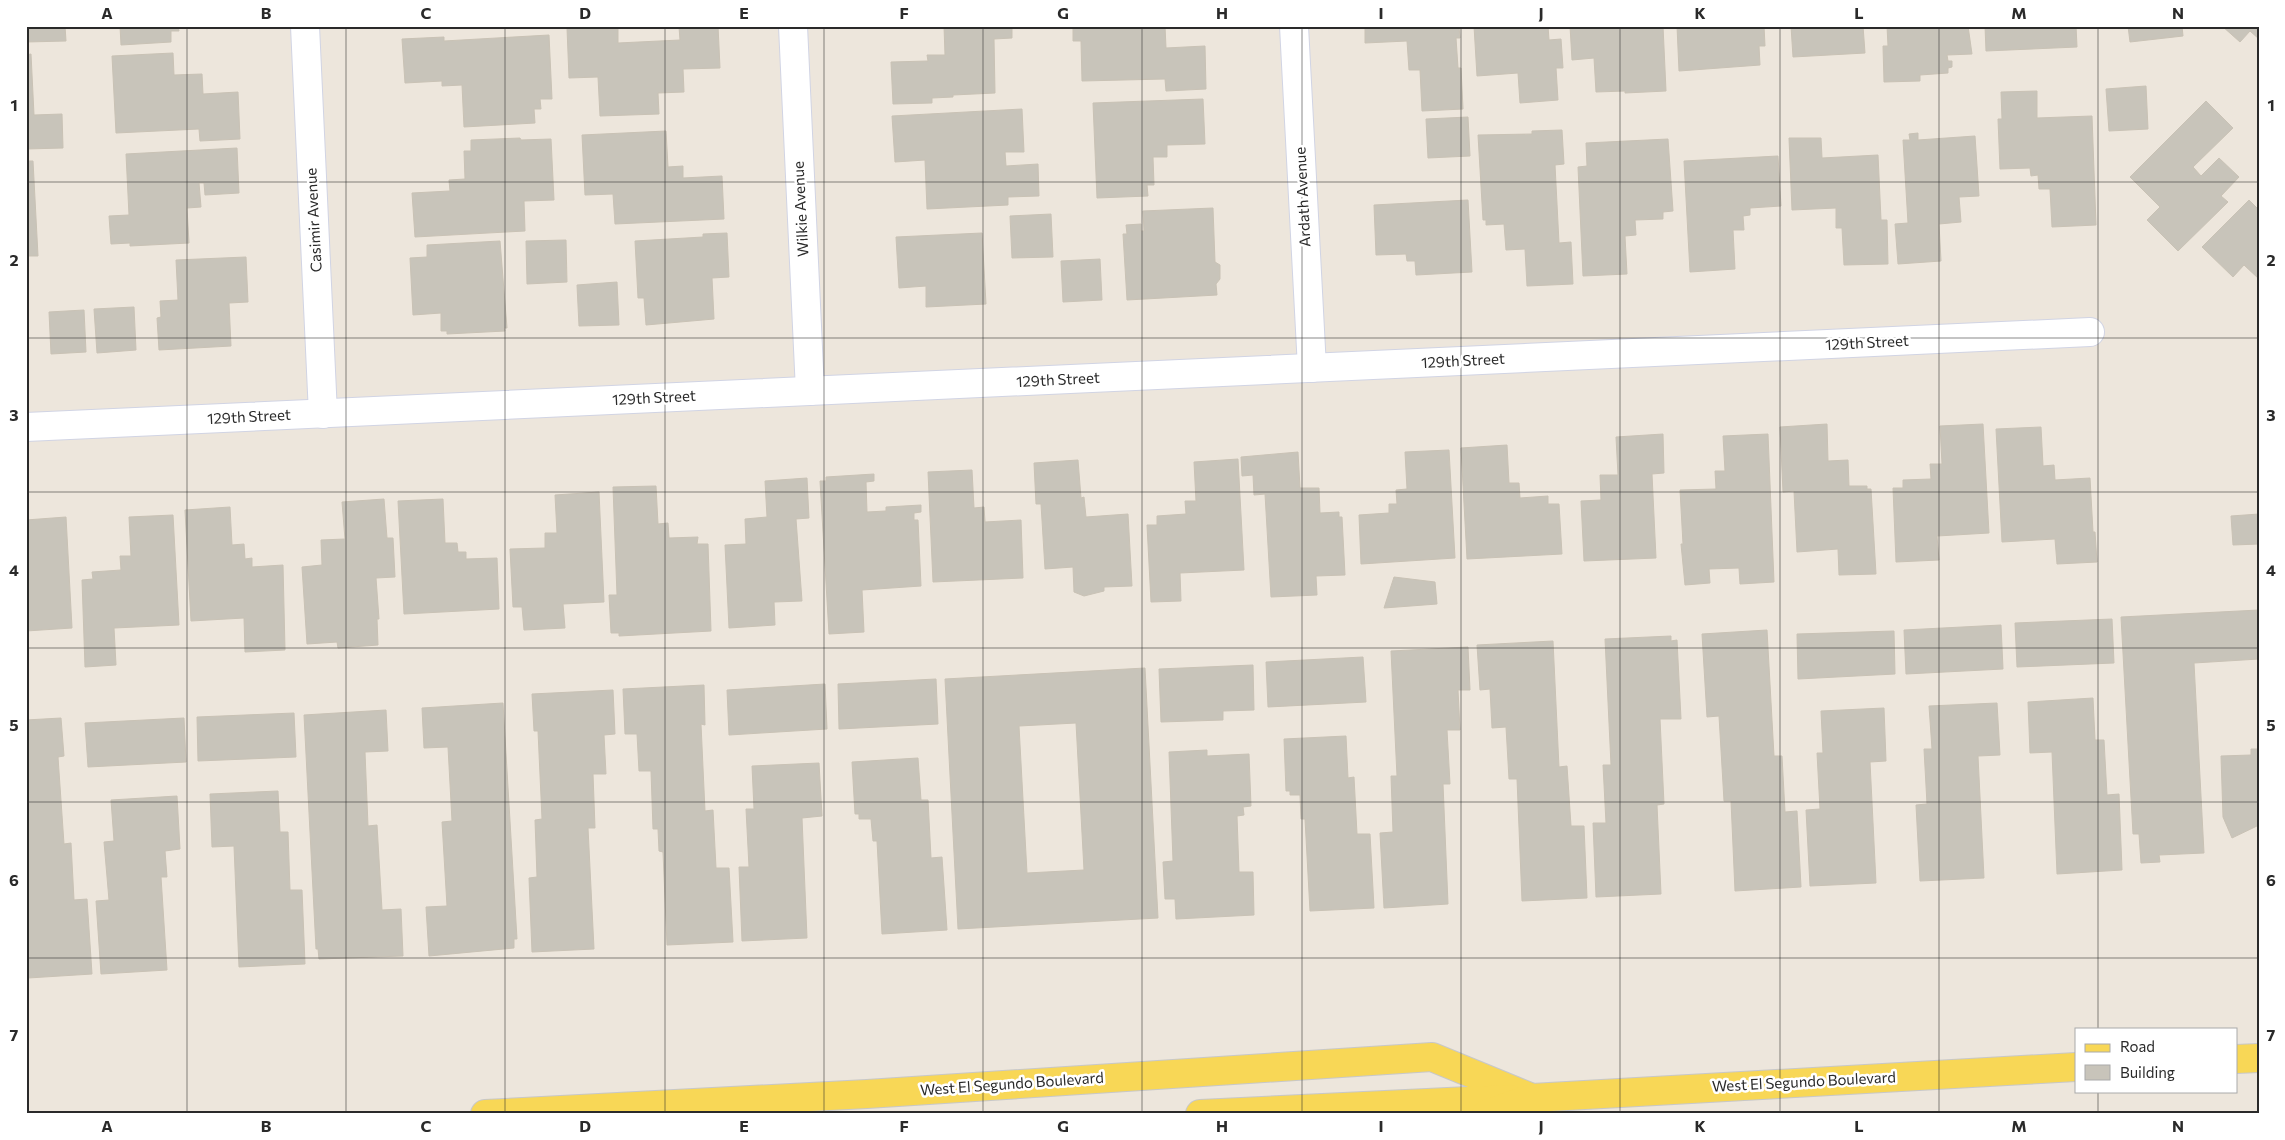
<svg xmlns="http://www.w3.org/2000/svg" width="2285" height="1140" font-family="Commissioner,sans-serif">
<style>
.building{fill:#c8c4ba;stroke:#c9c2b5;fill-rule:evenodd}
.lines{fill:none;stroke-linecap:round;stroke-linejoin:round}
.minor-casing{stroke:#d1d4e4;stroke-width:30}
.major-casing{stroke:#c8c8c8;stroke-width:30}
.minor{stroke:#fff;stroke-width:28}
.major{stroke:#f8d756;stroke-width:28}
.grid{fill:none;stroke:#2a2a2a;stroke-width:1;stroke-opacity:0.55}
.labels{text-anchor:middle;stroke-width:5;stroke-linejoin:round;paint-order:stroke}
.street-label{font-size:15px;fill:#2a2a2a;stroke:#fff}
.neatline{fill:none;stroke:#2a2a2a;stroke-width:2}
.grid-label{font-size:16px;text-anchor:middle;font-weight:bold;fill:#2a2a2a}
</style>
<rect width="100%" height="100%" fill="#ede6dc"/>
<g class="building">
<polygon points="26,26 65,26 66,41 26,42"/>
<polygon points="120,26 178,26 179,31 171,31 171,42 121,45"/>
<polygon points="718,26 720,68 683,69 684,92 658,93 659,114 600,116 598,77 569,78 567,28 598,27 598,29 618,29 618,43 680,40 679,27"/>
<polygon points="944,26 1012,26 1012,38 994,39 995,93 953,95 953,97 932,98 932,103 893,104 891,62 928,61 927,55 945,55"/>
<polygon points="1073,26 1165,26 1166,48 1205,46 1206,89 1166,91 1165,79 1082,81 1081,41 1073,41"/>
<polygon points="1365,26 1459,26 1460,38 1456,38 1458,68 1461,68 1463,109 1422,111 1420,70 1409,70 1407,41 1365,43"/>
<polygon points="1474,26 1548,26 1549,40 1561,39 1563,68 1556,68 1558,100 1520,103 1518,73 1477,76"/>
<polygon points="1570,26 1663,26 1666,91 1625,93 1625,91 1596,92 1594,58 1572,60"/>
<polygon points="1677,26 1764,26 1765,46 1759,46 1760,65 1679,71"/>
<polygon points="1791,26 1863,26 1865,53 1793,57"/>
<polygon points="1887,26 1968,26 1972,54 1947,55 1948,61 1952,61 1952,67 1948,68 1948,73 1920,75 1920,81 1884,82 1883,46 1888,46"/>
<polygon points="1985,26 2076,26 2077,47 1986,51"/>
<polygon points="2128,26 2182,26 2183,36 2130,42"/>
<polygon points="2222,26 2259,26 2259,39 2250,31 2240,42"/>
<polygon points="549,35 552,99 540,99 541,109 534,109 535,123 464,127 462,85 442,86 442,81 405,83 402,39 444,37 444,41"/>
<polygon points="173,53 174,75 202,74 203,94 238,92 240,139 200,141 199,129 116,133 112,56"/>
<polygon points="31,54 34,115 62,114 63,148 26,149 26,55"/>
<polygon points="2146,86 2148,129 2109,131 2106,89"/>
<polygon points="2037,91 2037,118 2092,116 2096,225 2052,227 2050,189 2039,189 2038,175 2031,176 2030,168 2000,169 1998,119 2002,119 2001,92"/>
<polygon points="1203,99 1205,144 1167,145 1167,157 1153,157 1154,185 1147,185 1148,196 1097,198 1093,103"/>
<polygon points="2206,101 2233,128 2193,167 2201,176 2219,158 2239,177 2221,196 2228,202 2178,251 2147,220 2160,207 2130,177"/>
<polygon points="1022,109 1024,152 1005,152 1006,166 1038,164 1039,196 1008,197 1008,205 927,209 925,160 895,162 892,116"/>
<polygon points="1468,117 1470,156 1428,158 1426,119"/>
<polygon points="1562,130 1564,164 1555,165 1559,243 1571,242 1573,284 1527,286 1525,249 1506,250 1504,224 1486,225 1486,220 1483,220 1478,135 1532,134 1532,131"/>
<polygon points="666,131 668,167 683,166 683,178 722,176 724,219 615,224 613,194 585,195 582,135"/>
<polygon points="1918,133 1918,140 1975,136 1979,196 1959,197 1961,222 1939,224 1941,261 1898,264 1895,224 1908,223 1903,140 1910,140 1909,134"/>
<polygon points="520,138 521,140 551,139 554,200 524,201 525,231 415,237 412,193 450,191 449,180 465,179 464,151 471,151 471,140"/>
<polygon points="1789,138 1821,138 1822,158 1878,155 1881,220 1887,220 1888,264 1844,265 1842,228 1836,228 1836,208 1792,210"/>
<polygon points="1668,139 1673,211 1663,212 1663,219 1635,220 1636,235 1625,236 1627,274 1583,276 1578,167 1587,166 1586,143"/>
<polygon points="237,148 239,193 205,195 204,183 199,183 201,207 187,208 189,243 130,246 130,243 111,244 109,216 129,215 126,154"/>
<polygon points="1778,156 1781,206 1750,208 1750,215 1743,216 1744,230 1733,230 1735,269 1690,272 1684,161"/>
<polygon points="26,161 33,161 38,256 26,256"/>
<polygon points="1468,200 1472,272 1416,275 1415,261 1407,261 1406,254 1376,255 1374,205"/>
<polygon points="2249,200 2259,210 2259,279 2244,265 2233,277 2202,247"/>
<polygon points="1213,208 1215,262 1220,265 1220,279 1216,284 1217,295 1127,300 1123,234 1127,234 1126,225 1141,224 1141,231 1144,231 1143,211"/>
<polygon points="1051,214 1053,257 1012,258 1010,216"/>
<polygon points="727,233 729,277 712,278 714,319 646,325 644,298 638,298 635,241 703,237 703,234"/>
<polygon points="982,233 986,304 926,307 926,286 899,288 896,237"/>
<polygon points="566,240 567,282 527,284 526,241"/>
<polygon points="500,241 507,328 504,328 505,331 447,334 447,331 441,331 441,313 413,315 410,258 427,257 427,245"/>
<polygon points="246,257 248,302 229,303 231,346 159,350 157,318 161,317 160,301 178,300 176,260"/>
<polygon points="1100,259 1102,300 1063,302 1061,261"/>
<polygon points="617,282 619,325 579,326 577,285"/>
<polygon points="134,307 136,350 97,353 94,309"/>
<polygon points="84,310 86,352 51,354 49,312"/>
<polygon points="1827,424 1828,461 1848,460 1849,486 1867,486 1867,489 1871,489 1876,574 1839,575 1838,549 1797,552 1794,491 1783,492 1780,427"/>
<polygon points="1983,424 1989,533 1937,536 1939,560 1896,562 1893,488 1903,488 1903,480 1931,479 1930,464 1942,464 1940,426"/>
<polygon points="2041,427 2043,466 2054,465 2055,480 2090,478 2093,532 2095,532 2097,562 2057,564 2055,539 2002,542 1996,429"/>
<polygon points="1663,434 1664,473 1652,474 1656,558 1584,561 1581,501 1601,500 1600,475 1618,475 1616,437"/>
<polygon points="1768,434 1774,582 1740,584 1739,568 1709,569 1710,583 1685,585 1681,544 1683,544 1680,490 1716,489 1715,471 1725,471 1723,436"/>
<polygon points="1507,445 1509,483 1519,483 1520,498 1548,496 1548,504 1559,504 1562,554 1467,559 1461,448"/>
<polygon points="1449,450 1455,558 1361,564 1359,515 1389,513 1389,504 1397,504 1396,490 1407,489 1405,452"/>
<polygon points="1298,452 1300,488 1319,488 1320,513 1339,512 1339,517 1342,517 1345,575 1316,576 1317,595 1271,597 1265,494 1254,495 1253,475 1242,476 1241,457"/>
<polygon points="1238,459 1244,570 1180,573 1181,601 1151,602 1147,525 1157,525 1157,516 1186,514 1185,501 1196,501 1194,462"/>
<polygon points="1078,460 1081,498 1084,497 1086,517 1128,514 1132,586 1104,587 1104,591 1084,596 1074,592 1073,567 1045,569 1041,504 1036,504 1034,463"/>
<polygon points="972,470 974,508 984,507 985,522 1021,520 1023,578 933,582 928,472"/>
<polygon points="874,474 874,481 866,482 867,512 886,511 886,507 921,505 921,512 914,513 914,520 918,520 921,586 862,590 864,632 829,634 820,481 826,481 826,477"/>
<polygon points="807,478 809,518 796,519 802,601 774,602 775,625 729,628 725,545 746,544 745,519 767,517 765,481"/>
<polygon points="656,486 658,524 668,523 669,538 698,537 697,544 708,544 711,631 619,636 619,633 611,633 609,595 617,595 613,487"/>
<polygon points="599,492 604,602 563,604 565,628 524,630 522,607 513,607 510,549 545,548 545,533 557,533 555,495"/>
<polygon points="384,499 387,538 393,538 395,577 376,578 379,619 377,619 378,645 338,648 337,642 307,644 302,567 322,565 321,540 345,539 342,502"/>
<polygon points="443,499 445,543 457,543 458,552 466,552 466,559 497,558 499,609 404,614 398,501"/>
<polygon points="230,507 232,545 244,544 245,559 252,558 252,567 283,565 285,650 245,652 244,618 191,621 185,510"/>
<polygon points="2259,514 2259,544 2233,545 2231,516"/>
<polygon points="173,515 179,625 114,628 116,665 85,667 82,580 93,579 92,572 121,570 120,556 131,556 129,517"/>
<polygon points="66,517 72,628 26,631 26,520"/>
<polygon points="1394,577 1435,582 1437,604 1384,608"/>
<polygon points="2259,610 2259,659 2194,663 2204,853 2159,855 2160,862 2141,863 2139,834 2133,834 2121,617"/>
<polygon points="2112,619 2114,663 2017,667 2015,623"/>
<polygon points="2001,625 2003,669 1906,674 1904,630"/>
<polygon points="1767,630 1774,756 1782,756 1785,812 1797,811 1801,887 1735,891 1731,801 1724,801 1719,716 1707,717 1702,634"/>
<polygon points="1894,631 1895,674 1798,679 1797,634"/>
<polygon points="1671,636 1671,641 1677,640 1681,719 1660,719 1664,804 1657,805 1661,894 1596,897 1593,823 1606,823 1603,765 1611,765 1605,639"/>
<polygon points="1553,641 1559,767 1567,766 1571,826 1584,826 1587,898 1522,901 1517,779 1509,779 1506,727 1492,728 1490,689 1480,690 1477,645"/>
<polygon points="1468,647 1470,690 1458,690 1460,730 1447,730 1450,784 1443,784 1448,904 1384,908 1380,833 1393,832 1391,776 1397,776 1391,651"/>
<polygon points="1363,657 1366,702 1268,707 1266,662"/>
<polygon points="1253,665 1254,710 1223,711 1223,720 1161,722 1159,669"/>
<path d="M 1145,668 L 1158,918 L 958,929 L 945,679 ZM 1076,723 L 1084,870 L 1027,873 L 1019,726 Z"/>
<polygon points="936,679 938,724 839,729 838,684"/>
<polygon points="825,684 827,729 729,735 727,690"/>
<polygon points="704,685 705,725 701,724 705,811 713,810 716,868 729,868 733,942 667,945 663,852 659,851 658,829 653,829 651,771 639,771 637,734 625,734 623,689"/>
<polygon points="613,690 615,734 604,735 606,774 593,774 595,828 588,828 594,949 532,952 529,878 537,877 535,820 542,819 538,731 534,731 532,694"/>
<polygon points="2093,698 2095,740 2104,740 2107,795 2119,794 2122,870 2057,874 2052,752 2030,753 2028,702"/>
<polygon points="503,703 517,939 514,939 514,948 429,956 426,907 447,906 442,822 452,821 448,747 424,748 422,708"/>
<polygon points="1997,703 2000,755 1978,756 1984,878 1920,881 1916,805 1927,804 1924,749 1932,749 1929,706"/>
<polygon points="1884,708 1886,761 1870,762 1876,883 1810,886 1806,810 1820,809 1817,753 1823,753 1821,711"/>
<polygon points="386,710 388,751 365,752 368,826 377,825 382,910 401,909 403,956 319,959 318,949 316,949 304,715"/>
<polygon points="294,713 296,757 198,761 197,717"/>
<polygon points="61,718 64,756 58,757 64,844 71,843 74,900 87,899 92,974 28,978 26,720"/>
<polygon points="184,718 186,762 88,767 85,723"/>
<polygon points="1346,736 1348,778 1354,777 1357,834 1370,834 1374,908 1310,911 1305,819 1301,819 1300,795 1290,795 1290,791 1286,791 1284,739"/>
<polygon points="2251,749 2259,749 2259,825 2232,838 2223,817 2221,756 2251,755"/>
<polygon points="1207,750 1207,756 1249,754 1251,806 1243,807 1244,815 1237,816 1239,872 1253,872 1254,915 1176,919 1175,899 1165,899 1163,862 1173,861 1169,752"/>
<polygon points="918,758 921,800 928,800 931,858 942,857 947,930 882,934 877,841 873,841 871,819 859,819 859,814 855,814 852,762"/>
<polygon points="819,763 822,816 802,818 807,938 742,941 739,867 749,867 746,809 754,809 752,766"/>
<polygon points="278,791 280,832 288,832 290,890 302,890 305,964 239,967 234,846 212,847 210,794"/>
<polygon points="177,796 180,849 165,851 167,877 161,877 167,970 101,974 96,901 109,900 104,842 114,841 111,800"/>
</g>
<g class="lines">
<g class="minor-casing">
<g id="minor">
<polyline points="305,26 323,414"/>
<polyline points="793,26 810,391"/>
<polyline points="1294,26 1312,368"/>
<polyline points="26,427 2090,332"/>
</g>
</g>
<g class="major-casing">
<g id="major">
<polyline points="2236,1059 2259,1058"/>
<polyline points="485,1114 867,1094 1432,1057 1532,1098"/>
<polyline points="1200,1114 1510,1099"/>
<polyline points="1486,1114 1532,1098 2076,1067"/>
</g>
</g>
<use href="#minor" class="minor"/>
<use href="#major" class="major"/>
</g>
<path class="grid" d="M 187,26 L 187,1114M 346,26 L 346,1114M 505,26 L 505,1114M 665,26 L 665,1114M 824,26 L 824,1114M 983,26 L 983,1114M 1142,26 L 1142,1114M 1302,26 L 1302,1114M 1461,26 L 1461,1114M 1620,26 L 1620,1114M 1780,26 L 1780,1114M 1939,26 L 1939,1114M 2098,26 L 2098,1029M 26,182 L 2259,182M 26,338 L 2259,338M 26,492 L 2259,492M 26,648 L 2259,648M 26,802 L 2259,802M 26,958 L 2259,958M 2098,1091 L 2098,1114"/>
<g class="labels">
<g class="street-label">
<text transform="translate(1303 197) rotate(-93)" y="5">Ardath Avenue</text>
<text transform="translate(801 209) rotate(-93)" y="5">Wilkie Avenue</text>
<text transform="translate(314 220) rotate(-93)" y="5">Casimir Avenue</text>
<text transform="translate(1867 343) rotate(-3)" y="5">129th Street</text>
<text transform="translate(1463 361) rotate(-3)" y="5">129th Street</text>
<text transform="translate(1058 380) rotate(-3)" y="5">129th Street</text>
<text transform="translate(654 398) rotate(-3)" y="5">129th Street</text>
<text transform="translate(249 417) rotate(-3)" y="5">129th Street</text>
<text transform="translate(1804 1082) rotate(-3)" y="5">West El Segundo Boulevard</text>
<text transform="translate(1012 1084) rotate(-4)" y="5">West El Segundo Boulevard</text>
</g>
</g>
<rect width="2285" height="1140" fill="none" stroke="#ffffff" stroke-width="55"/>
<rect x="2075" y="1028" width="162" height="65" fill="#ffffff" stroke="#aaaaaa"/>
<rect x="2085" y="1044" width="25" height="8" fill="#f8d756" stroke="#aaaaaa"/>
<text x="2120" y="1052" font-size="15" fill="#2a2a2a">Road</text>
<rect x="2085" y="1065" width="25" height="15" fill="#c8c4ba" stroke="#aaaaaa"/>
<text x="2120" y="1078" font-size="15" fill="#2a2a2a">Building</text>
<rect x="28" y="28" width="2230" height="1084" class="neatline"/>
<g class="grid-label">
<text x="107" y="19">A</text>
<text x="266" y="19">B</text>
<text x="426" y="19">C</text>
<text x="585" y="19">D</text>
<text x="744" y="19">E</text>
<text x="904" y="19">F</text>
<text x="1063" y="19">G</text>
<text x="1222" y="19">H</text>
<text x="1381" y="19">I</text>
<text x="1541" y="19">J</text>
<text x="1700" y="19">K</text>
<text x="1859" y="19">L</text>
<text x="2019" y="19">M</text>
<text x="2178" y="19">N</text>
<text x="14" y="111">1</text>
<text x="2271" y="111">1</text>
<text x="14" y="266">2</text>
<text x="2271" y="266">2</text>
<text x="14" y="421">3</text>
<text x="2271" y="421">3</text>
<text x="14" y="576">4</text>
<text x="2271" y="576">4</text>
<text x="14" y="731">5</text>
<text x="2271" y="731">5</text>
<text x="14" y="886">6</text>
<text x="2271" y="886">6</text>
<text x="14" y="1041">7</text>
<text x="2271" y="1041">7</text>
<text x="107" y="1132">A</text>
<text x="266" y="1132">B</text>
<text x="426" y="1132">C</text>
<text x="585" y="1132">D</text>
<text x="744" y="1132">E</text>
<text x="904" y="1132">F</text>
<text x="1063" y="1132">G</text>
<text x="1222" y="1132">H</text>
<text x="1381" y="1132">I</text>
<text x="1541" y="1132">J</text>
<text x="1700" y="1132">K</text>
<text x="1859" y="1132">L</text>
<text x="2019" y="1132">M</text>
<text x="2178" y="1132">N</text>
</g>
</svg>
